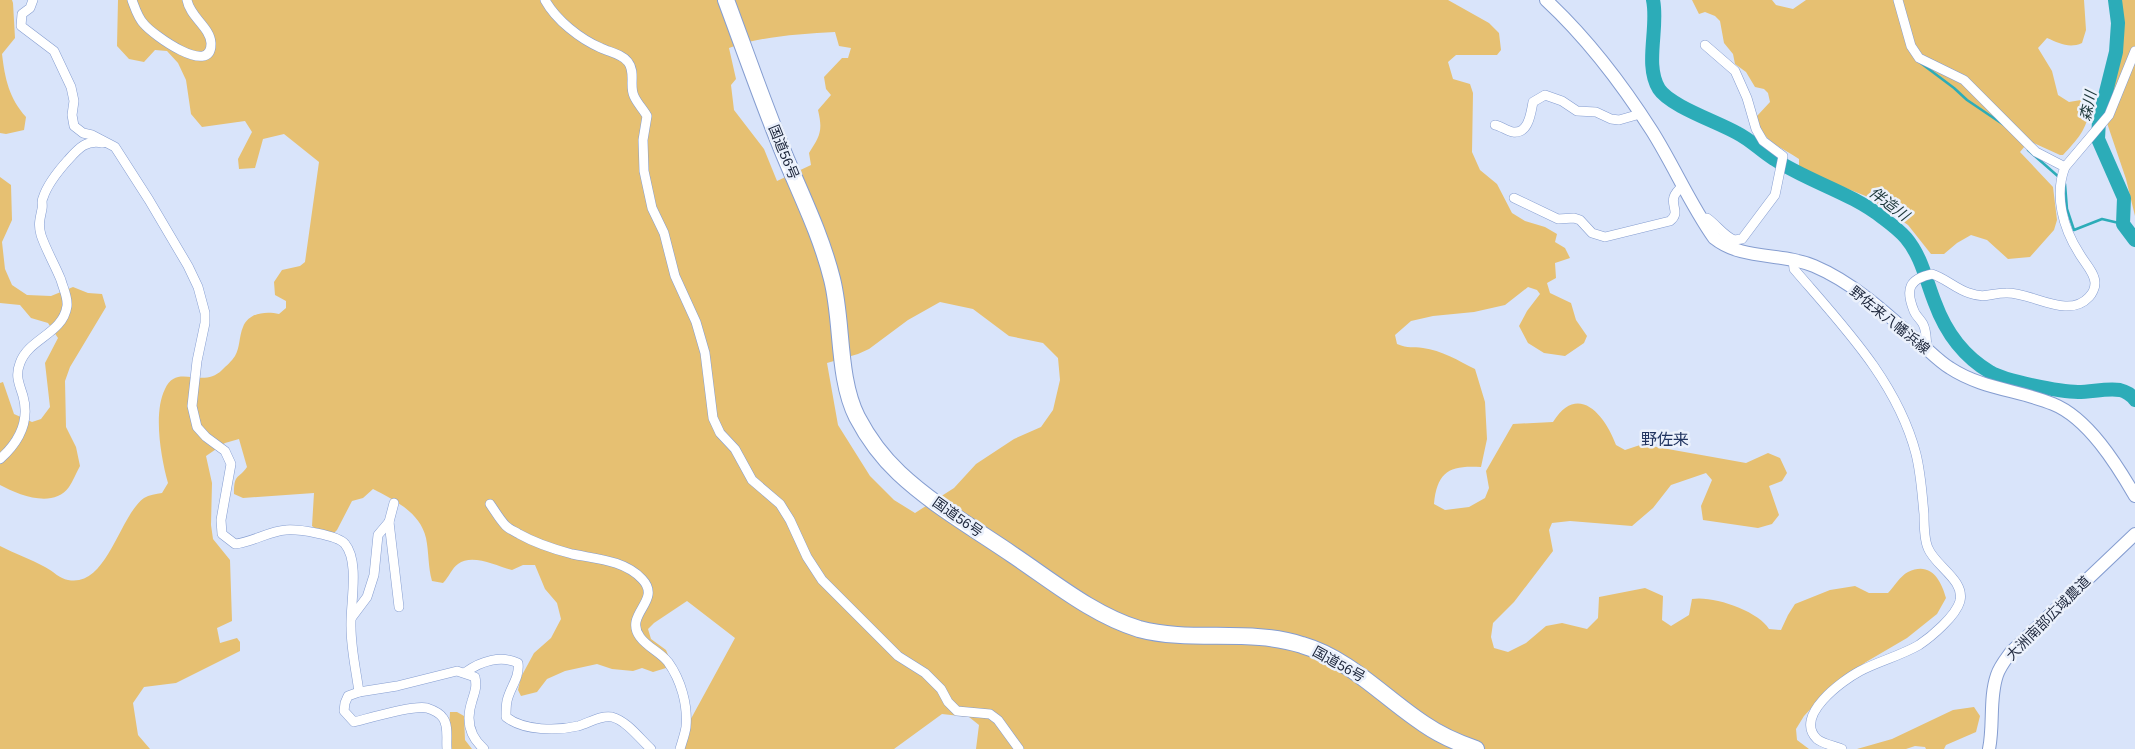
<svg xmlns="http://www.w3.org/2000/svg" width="2135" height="749" font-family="Arial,'Noto Sans JP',sans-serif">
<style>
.green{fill:#e6c072;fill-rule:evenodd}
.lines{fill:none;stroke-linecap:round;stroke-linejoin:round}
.stream{stroke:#2cacb8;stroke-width:2.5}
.river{stroke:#2cacb8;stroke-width:14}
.street-casing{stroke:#859dd0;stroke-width:10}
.secondary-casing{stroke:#859dd0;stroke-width:14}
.highway-casing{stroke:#859dd0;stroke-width:18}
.street{stroke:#fff;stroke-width:9}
.secondary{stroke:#fff;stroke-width:12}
.highway{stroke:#fff;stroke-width:16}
.labels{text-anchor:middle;stroke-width:5;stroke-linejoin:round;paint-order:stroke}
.street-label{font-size:14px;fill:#1b2439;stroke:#ebf1fc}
.water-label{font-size:15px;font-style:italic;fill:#1c3739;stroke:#ebf1fc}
.quarter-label{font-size:16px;fill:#20335f;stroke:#ebf1fc}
</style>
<rect width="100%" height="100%" fill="#d9e4fa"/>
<g class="green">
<path d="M 0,0 L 12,0 L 13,3 L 15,38 L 2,54 C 5,79 9,98 26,117 L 24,130 L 6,134 L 0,133 Z"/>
<path d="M 118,0 L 1448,0 L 1489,23 L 1499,33 L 1501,50 L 1497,55 L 1456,55 L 1448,62 L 1453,79 L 1470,84 L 1473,93 L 1472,152 L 1480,170 L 1497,184 L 1512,213 L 1525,221 L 1545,227 L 1557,234 L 1555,242 L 1565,248 L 1570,258 L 1555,263 L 1556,278 L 1547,283 L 1550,293 L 1571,303 L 1576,320 L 1587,336 L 1584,343 L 1565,356 L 1544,353 L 1528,343 L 1519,326 L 1527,311 L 1540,294 L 1537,290 L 1528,287 L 1505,305 L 1474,312 L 1433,316 L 1411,321 L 1395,335 L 1397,344 C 1409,349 1412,346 1423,348 C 1441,350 1459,361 1475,369 L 1485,402 L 1487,439 L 1481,467 C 1450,465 1437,471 1434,504 L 1445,510 L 1469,507 L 1485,498 L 1489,488 L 1486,471 L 1513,424 L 1553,422 C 1578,382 1605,415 1616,445 L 1625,450 L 1640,445 L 1651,446 L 1746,463 L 1768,453 L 1780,458 L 1787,473 L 1782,481 L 1769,486 L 1779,515 L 1772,524 L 1758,528 L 1703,520 L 1701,506 L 1712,480 L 1706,473 L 1671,485 L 1653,508 L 1632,526 L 1570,521 L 1552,523 L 1549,530 L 1553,551 L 1514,602 L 1493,623 L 1491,637 L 1494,648 L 1508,652 L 1526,643 L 1546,626 L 1562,623 L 1587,629 L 1598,618 L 1599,597 L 1645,588 L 1663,596 L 1662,620 L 1671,626 L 1689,615 L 1692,599 C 1712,595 1759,611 1769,629 L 1781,630 L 1788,615 L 1795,604 L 1830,590 L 1855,586 L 1869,593 L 1888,593 C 1894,587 1900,576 1908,572 C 1930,561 1941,579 1946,598 L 1937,614 L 1907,638 L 1866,662 L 1829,689 L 1804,716 L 1796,729 L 1797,740 L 1809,749 L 976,749 L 979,725 L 969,717 L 942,714 L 894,749 L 677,749 L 681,737 L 735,638 L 687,601 L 654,623 L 648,629 L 651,639 L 666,650 L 671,662 L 666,668 L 653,672 L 642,668 L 633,671 L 612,669 L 597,664 L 565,671 L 547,679 L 537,692 L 521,696 L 518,690 L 521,677 L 534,653 L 551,638 L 561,619 L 557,603 L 545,589 L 535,565 L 523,565 L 512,570 C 497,566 472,553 458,564 C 452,568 449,577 443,583 L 432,581 C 428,567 429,553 426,538 C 420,512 394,500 373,489 L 363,498 L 352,501 L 337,530 L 333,534 L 319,531 L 312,526 L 314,493 L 243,498 L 234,494 C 234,473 238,480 247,467 L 239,439 L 225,443 L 206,456 L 212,483 L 211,525 L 213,539 L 230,560 L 232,621 L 217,628 L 220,643 L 237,638 L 240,642 L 240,651 L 176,683 L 144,687 L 133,703 L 138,735 L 150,749 L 0,749 L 0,546 C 15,554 31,559 45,567 C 53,571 60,579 68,580 C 107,588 119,516 144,498 C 149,495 156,494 162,493 L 168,483 C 161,458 153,413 165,389 C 177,362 202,390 222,370 C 226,366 232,361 235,356 C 240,348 239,336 243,327 C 249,312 267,311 279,314 L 286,308 L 286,301 L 275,295 L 274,282 L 282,270 L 300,266 L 305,262 L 319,162 L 284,134 L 263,139 L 255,168 L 239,169 L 238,159 L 252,132 L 245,121 L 202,127 L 191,114 L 186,80 L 178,63 L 167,51 L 155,50 L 144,62 L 129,59 L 117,46 ZM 835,32 L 839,46 L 851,48 L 848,58 L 842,58 L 824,77 L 826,89 L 831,95 L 818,110 C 823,131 820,136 809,153 L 811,165 L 777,181 L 764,149 L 734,110 L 731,85 L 736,79 L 729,48 C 762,36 800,34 835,32 ZM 940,302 L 973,309 L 1009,336 L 1043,343 L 1058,358 L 1060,380 L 1053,410 L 1041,427 L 1014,439 L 976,464 L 954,488 L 915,513 L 894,500 L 870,476 L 838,425 L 827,363 L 858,354 L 869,349 L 908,320 Z"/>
<path d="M 1692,0 L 1772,0 L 1776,5 L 1793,9 L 1806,0 L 2084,0 L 2086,30 L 2082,43 C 2069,49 2059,43 2047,38 L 2038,48 L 2052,71 L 2058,95 L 2069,102 L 2081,100 L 2088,103 C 2091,125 2078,139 2063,155 L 2060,155 L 2029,141 L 2020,152 L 2053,187 L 2057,220 L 2054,230 L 2030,257 L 2008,259 L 1987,240 L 1971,235 L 1957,243 L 1944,254 L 1931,254 L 1908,225 L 1868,197 L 1821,178 L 1799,166 L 1799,159 C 1780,146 1761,142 1757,116 L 1770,102 L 1768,93 L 1764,89 L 1755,87 L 1746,72 L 1735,64 L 1733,54 L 1724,43 L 1720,21 L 1715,16 L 1705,12 L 1699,14 Z"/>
<polygon points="2114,0 2135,0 2135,216 2126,179 2107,123 2098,111 2106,75 2116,60 2121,37 2120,6"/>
<path d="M 0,177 L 11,185 L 12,220 L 2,242 L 5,269 L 12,285 L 27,295 L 51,296 L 73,287 L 88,293 L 102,294 L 106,307 L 70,367 L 65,381 L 66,427 L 76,447 L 80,466 C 76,473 73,481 69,487 C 53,509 19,495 0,485 L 0,383 L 3,382 L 14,414 L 32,422 L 41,419 L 50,407 L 45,363 L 58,338 L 48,323 L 31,318 L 20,305 L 0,303 Z"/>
<polygon points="1974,707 1980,716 1976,732 1946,745 1944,749 1926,749 1925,747 1915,746 1906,749 1857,749 1892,739 1953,710"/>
<polygon points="450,712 457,712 464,716 465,740 472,749 442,749 449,732"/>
</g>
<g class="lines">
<g class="stream">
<polyline points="1918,61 1954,88 1967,100 2004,125"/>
<polyline points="2028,150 2060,178"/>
<polyline points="2065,184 2067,209 2074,230 2102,219 2123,224"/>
</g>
<g class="river">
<path d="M 1653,0 C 1659,27 1644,65 1659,89 C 1670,106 1718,122 1737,133 C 1751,140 1761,151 1774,159 C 1809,182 1850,192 1883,218 C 1891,224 1900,231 1906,238 C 1922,257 1926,281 1935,303 C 1946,333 1963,356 1990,372 C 2004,381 2061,392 2078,392 C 2092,392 2106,388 2120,390 C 2125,391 2132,395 2135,400"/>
<polyline points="2115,0 2118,23 2116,52 2099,120 2098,139 2124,198 2123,224 2135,240"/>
</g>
<g class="street-casing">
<g id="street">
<path d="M 33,0 L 30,8 L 22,14 L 21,26 L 54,51 L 71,87 L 74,101 L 72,115 L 74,126 L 83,133 L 92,135 L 115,147 L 149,200 L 188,266 L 198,287 L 205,313 L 205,323 L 197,361 L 192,406 L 197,427 L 206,437 L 225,451 L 231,464 L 221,520 L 222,534 L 235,544 C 253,542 269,531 286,530 C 298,529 338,535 345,544 C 360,562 350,605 351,627 C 351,649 356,670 359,692"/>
<path d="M 132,0 C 135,8 138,18 144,24 C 152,34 212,78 211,43 C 210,27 190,17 187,0"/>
<path d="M 545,0 C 556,20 580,39 601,48 C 609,52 622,54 628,62 C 636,72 629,86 634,96 C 637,103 643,109 647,116 L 643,140 L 644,171 L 652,208 L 664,233 L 675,276 L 696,322 L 705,353 L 713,418 L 720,433 L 735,449 L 752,480 L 780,504 L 790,520 L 807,557 L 822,580 L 898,656 L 925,673 L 941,689 L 948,702 L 957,711 L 990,714 L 998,720 L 1019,749"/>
<polyline points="1898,0 1911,46 1919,58 1964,80 2036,152 2065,167"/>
<path d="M 1495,125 C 1501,126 1507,131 1513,132 C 1529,134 1531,112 1533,102 L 1545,95 L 1562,101 L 1577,111 L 1596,112 L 1611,119 L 1619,120 L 1640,114"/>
<path d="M 1514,198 L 1558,219 L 1574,218 L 1580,220 L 1592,233 L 1605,237 L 1670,221 C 1684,210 1662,202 1683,186"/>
<path d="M 1702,220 L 1707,218 C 1717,225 1723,235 1734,240 L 1742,239 L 1775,195 L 1783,156 L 1763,141 L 1756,129 L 1747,98 L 1735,71 L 1705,45"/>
<path d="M 1793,259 L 1794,269 C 1842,325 1897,381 1916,454 C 1921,474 1922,494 1924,514 C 1924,525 1924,539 1928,548 C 1935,566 1965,580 1960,601 C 1956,616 1931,637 1919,645 C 1900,656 1879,661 1860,671 C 1843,680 1793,716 1817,739 C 1823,744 1835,746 1842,749"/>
<path d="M 1927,348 C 1926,340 1927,332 1923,324 C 1921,320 1916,316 1914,311 C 1905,289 1909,279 1932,274 C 1945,278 1956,289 1969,293 C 1986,299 1990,293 2006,293 C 2032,292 2068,320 2089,297 C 2092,294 2095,288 2095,283 C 2095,273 2084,262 2079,253 C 2063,228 2054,195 2065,167 L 2109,115 L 2135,51"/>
<path d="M 0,459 C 19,442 30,421 23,396 C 19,383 15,376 20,363 C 29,338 63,334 67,306 C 68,297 63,288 61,280 C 55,265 46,250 41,235 C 38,224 40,219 42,209 C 43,205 41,201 43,198 C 47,185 59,170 68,160 C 78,149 86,139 103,143"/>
<path d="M 490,504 C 495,511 500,520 506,526 C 509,529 514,531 519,534 C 535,543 553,549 572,554 C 596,559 624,560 642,579 C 663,601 623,614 640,637 C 647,647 660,652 668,662 C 681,680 688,705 686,727 C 685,734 682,742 680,749"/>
<polyline points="389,522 399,607"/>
<polyline points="352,617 367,597 374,575 378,535 389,522 394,503"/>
<path d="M 466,672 C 481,661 501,655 518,663 C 520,678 510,687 507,701 C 506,706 506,712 506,717 C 524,731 557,731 578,726 C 589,723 600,715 612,717 C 627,721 640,739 651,749"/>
<path d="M 447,749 C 446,740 449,726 443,718 C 440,713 433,710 427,708 C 413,705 370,718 354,722 L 344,711 L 345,703 L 348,696 L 359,692 L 397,686 L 457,671 L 475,677 C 477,687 475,691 472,701 C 466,719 469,736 484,749"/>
</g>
</g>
<g class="secondary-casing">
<g id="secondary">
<path d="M 1546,0 C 1587,38 1622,84 1652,131 C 1674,166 1690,204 1714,238 C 1743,261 1781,252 1814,266 C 1852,282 1885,312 1915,339 C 1927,348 1937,360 1950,368 C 1982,389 2019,390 2053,404 C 2088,418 2117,465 2135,496"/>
<path d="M 1989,749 C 1994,725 1989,698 1997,675 C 2000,666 2006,659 2011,652 L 2135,534"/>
</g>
</g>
<g class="highway-casing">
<path id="highway" d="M 726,0 C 745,51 763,103 784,154 C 801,195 821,235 832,279 C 843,322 837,377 857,417 C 868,438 882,457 899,473 C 933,505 975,529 1013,555 C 1052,581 1093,615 1139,629 C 1191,643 1250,628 1302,645 C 1350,659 1383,697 1424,724 C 1440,735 1458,743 1476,749"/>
</g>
<use href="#street" class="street"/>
<use href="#secondary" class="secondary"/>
<use href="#highway" class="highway"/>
</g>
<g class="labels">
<g class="street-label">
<text transform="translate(784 152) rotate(68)" y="5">国道56号</text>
<text transform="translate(1890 320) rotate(39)" y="5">野佐来八幡浜線</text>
<text transform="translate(958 517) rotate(35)" y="5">国道56号</text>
<text transform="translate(2048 618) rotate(-45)" y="5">大洲南部広域農道</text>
<text transform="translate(1339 664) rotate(29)" y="5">国道56号</text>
</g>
<g class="water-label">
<text transform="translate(2088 106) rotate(-78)" y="5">森川</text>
<text transform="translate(1889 204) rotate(37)" y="5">伴造川</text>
</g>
<g class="quarter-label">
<text x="1665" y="445">野佐来</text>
</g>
</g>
</svg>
